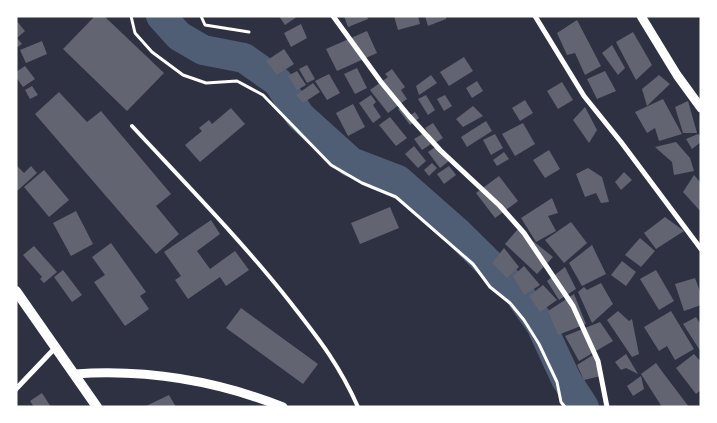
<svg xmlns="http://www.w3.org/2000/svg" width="717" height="423" font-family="'Space Grotesk',sans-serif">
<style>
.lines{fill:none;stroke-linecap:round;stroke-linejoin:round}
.river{stroke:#4f5d75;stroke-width:30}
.building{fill:#626471}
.path{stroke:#fff;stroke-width:3}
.service{stroke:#fff;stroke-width:4}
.minor{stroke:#fff;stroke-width:5}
.tertiary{stroke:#fff;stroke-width:9}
.secondary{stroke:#fff;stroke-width:10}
</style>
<rect width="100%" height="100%" fill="#2d3142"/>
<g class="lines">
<polyline class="river" points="161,16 179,36 203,50 244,58 278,82 300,116 351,162 398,180 457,232 518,292 541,325 566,379 584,407"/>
</g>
<g class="building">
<polygon points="95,16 104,16 164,73 127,111 63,49"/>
<polygon points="279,16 298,16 285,25"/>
<polygon points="344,16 367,16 368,19 348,27"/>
<polygon points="394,16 418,16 420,24 398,30"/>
<polygon points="425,16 446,16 446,19 428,26"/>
<polygon points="16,20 25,31 17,38 22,44 16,48"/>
<polygon points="577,20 601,66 585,75 575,53 567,55 557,33"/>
<polygon points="301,24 307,38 291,47 284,33"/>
<polygon points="367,31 377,53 337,71 326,49"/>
<polygon points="633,32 652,65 636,80 616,42"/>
<polygon points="42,41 47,54 26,63 20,50"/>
<polygon points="612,45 625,68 618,75 602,53"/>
<polygon points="284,49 294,64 277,75 266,61"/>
<polygon points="464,57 473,71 449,86 440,72"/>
<polygon points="307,65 315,79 307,83 299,69"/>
<polygon points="25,66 35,79 23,87 16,77 16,72"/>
<polygon points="357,68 367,88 355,94 344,74"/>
<polygon points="392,69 405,87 401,90 407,99 388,113 370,90 388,77 385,74"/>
<polygon points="297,71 306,85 297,90 288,76"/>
<polygon points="605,71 616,91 597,99 587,79"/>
<polygon points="329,74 340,93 327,100 315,81"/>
<polygon points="431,75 437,83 419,95 416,86"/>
<polygon points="659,75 670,84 647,106 642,89"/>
<polygon points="477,81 483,91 472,98 466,88"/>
<polygon points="562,82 573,100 558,109 547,91"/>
<polygon points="313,83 320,92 303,103 296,95"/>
<polygon points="32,86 38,95 30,99 25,90"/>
<polygon points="59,92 87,122 101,111 171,194 156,206 179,234 156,254 35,114"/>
<polygon points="371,95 376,102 373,105 381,117 373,123 359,103"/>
<polygon points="426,95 435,110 428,115 418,99"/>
<polygon points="445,95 452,106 444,111 437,99"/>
<polygon points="663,99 682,134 659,141 655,128 647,133 635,112"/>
<polygon points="525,100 533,113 520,121 512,108"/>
<polygon points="688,101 697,133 683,133 675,107"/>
<polygon points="353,104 365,127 348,136 336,113"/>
<polygon points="403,106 409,116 415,112 419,118 410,125 398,109"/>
<polygon points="473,106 483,116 463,127 456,119"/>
<polygon points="585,107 597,130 589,143 573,120"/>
<polygon points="231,108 245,124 200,162 185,145 202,131 199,128 209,120 212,124"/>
<polygon points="390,117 407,138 396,146 379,125"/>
<polygon points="486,121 492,131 467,147 461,137"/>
<polygon points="433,123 443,138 435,143 425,128"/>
<polygon points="523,123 535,144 515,156 502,134"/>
<polygon points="424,133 431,144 422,150 414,139"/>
<polygon points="495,134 503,148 491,155 483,140"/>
<polygon points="698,134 701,136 701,142 692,149 686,139"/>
<polygon points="676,142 690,158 694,171 674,175 672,162 655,147"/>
<polygon points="414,146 426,161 418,168 405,154"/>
<polygon points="437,146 449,161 440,168 428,152"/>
<polygon points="549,150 560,169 545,178 533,160"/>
<polygon points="504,152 509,159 497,166 493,160"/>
<polygon points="432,163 437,168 429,176 424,170"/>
<polygon points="16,165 24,173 31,166 37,173 16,192"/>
<polygon points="449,166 456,175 444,184 437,174"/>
<polygon points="588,168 602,177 609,202 601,203 596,193 585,197 576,174"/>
<polygon points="44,170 69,200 49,217 24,187"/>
<polygon points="624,172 632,180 621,190 615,182"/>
<polygon points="694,175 701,183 701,212 683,192"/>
<polygon points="499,176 518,201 495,218 476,193"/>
<polygon points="552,198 558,213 548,216 556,231 536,242 521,218"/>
<polygon points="390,207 399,228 360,244 351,223"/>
<polygon points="76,211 93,244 71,256 53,223"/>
<polygon points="665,217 684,231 656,249 644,233"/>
<polygon points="211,220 220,234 197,251 210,269 235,251 249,270 226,286 220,277 188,299 175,280 181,276 164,252"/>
<polygon points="571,222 587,243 564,263 545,240"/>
<polygon points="518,229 553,257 537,274 505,244"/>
<polygon points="640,238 655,251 641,267 625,255"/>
<polygon points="111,243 146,292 140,296 149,309 125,326 94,282 105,275 92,257"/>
<polygon points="592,245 606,274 582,286 569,263"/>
<polygon points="34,246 57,272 44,283 40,279 42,277 23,255"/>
<polygon points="504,248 519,267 507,278 492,263"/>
<polygon points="622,261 636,272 626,286 611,275"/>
<polygon points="524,266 540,285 524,295 513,276"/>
<polygon points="565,267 576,289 559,300 547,281"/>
<polygon points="63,270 82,295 72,302 54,277"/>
<polygon points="656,270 674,301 659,310 640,279"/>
<polygon points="695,278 701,294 701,305 684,311 675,284"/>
<polygon points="601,283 613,304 592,323 578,292 584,287 587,290"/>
<polygon points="543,285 557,300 540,312 529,296"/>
<polygon points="574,294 586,324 558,335 548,311"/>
<polygon points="241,308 318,364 303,384 226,328"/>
<polygon points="618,311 629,321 632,319 639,354 632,357 607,320"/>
<polygon points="671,311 694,349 675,360 667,346 659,351 644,327"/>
<polygon points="696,317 701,325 701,352 683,324"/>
<polygon points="600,322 613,341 579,361 565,336"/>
<polygon points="626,354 638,374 626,368 621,370 615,362"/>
<polygon points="694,354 701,362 701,390 696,394 676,368"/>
<polygon points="593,355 601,376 584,380 577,365"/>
<polygon points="656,363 664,374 689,407 662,407 641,374"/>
<polygon points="641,376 644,389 633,396 627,386"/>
<polygon points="42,393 51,407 34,407 30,401"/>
<polygon points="169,395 176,407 144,407"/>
</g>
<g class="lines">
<g class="path">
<polyline points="131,16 135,33 152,52 183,75 206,83 237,81 263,95 331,165 362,183 396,197 473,264 490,287 510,303 524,320 539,344 557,382 561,402 565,407"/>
<polyline points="201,16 205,25 249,32"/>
</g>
<path class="service" d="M 132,126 C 186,184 241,240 290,302 C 318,338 339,364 358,407"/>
<g class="minor">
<polyline points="333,16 381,82 409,116 440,150 500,206 524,233 573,306 598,361 607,407"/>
<polyline points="535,16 584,96 621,142 701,249"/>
<polyline points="16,389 55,348"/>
</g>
<g class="tertiary">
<polyline points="641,16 677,75 701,108"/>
<path d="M 75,374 C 146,369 217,381 283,407"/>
</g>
<polyline class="secondary" points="16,291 97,407"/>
</g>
<rect width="717" height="423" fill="none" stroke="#ffffff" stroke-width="35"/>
</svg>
